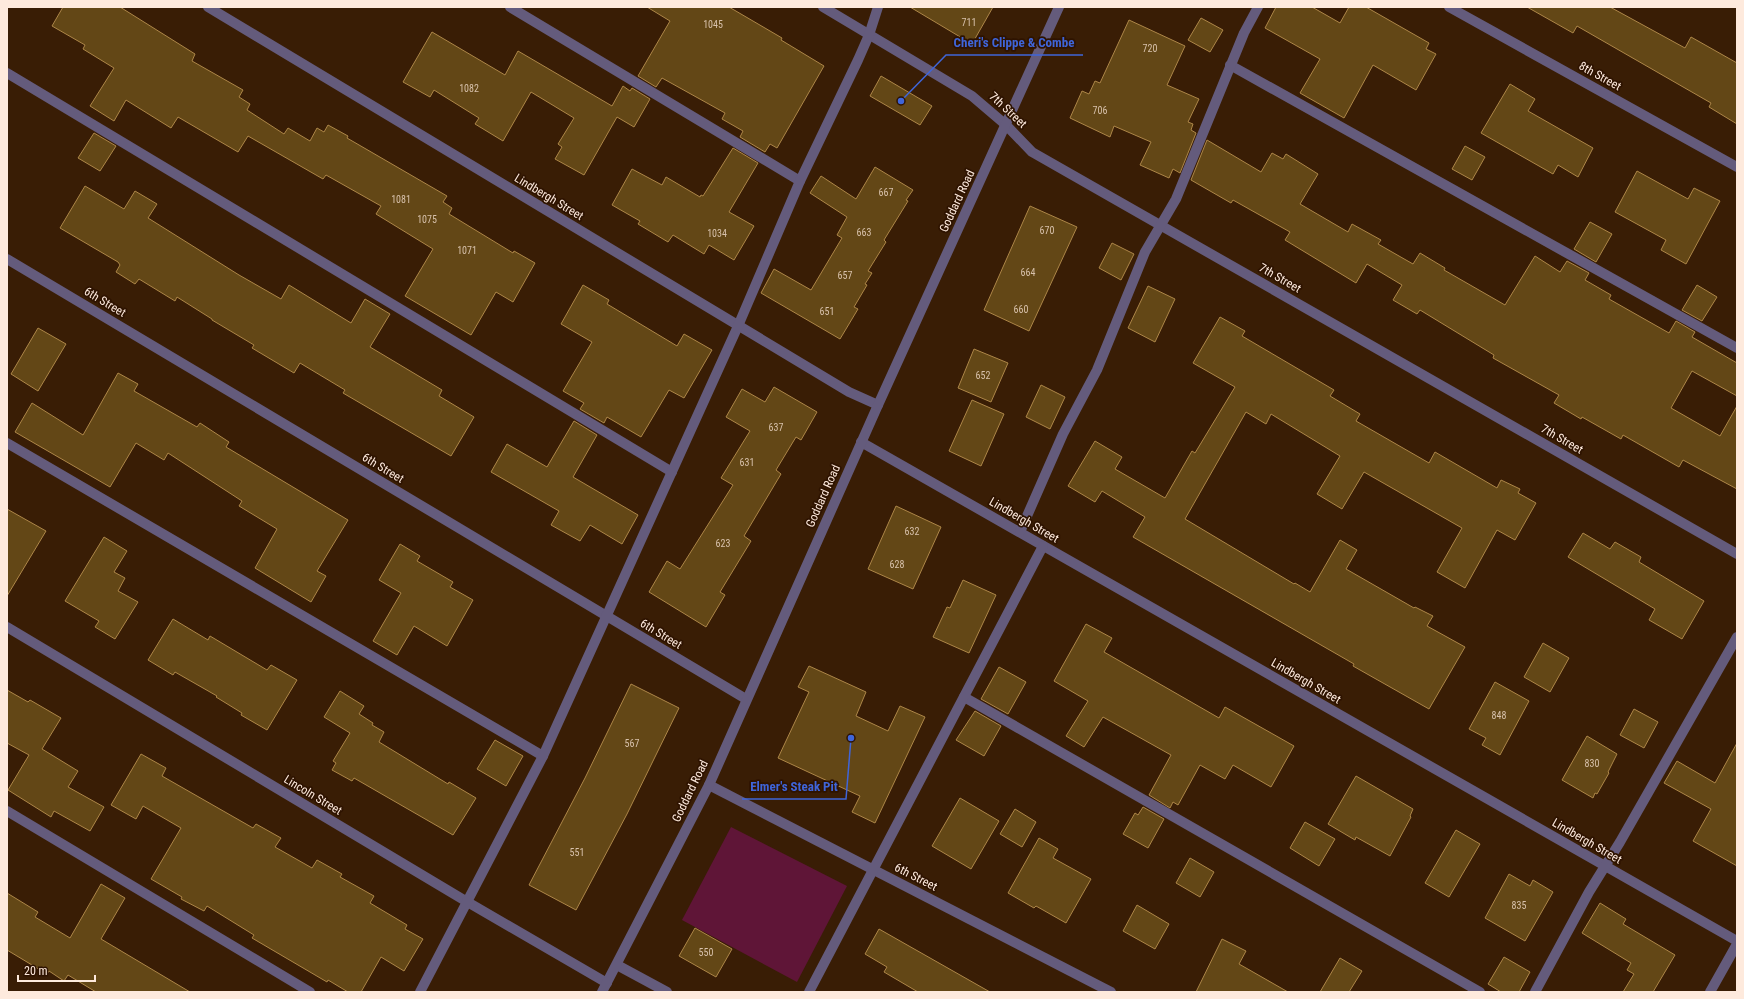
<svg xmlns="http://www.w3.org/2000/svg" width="1744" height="999" font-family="'Roboto Condensed',sans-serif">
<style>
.green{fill:#5f1537}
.building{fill:#634716;stroke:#ad8648}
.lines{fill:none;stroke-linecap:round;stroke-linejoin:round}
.minor{stroke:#645b7c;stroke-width:10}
.labels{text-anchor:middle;stroke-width:3.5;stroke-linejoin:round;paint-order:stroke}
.number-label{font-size:10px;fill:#d7c1ab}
.street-label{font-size:12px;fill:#feeadd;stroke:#2e1300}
.leader{fill:none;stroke:#3f65d9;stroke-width:1.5}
.callout-dot{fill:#3f65d9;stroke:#2e1300;stroke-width:1.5}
.callout-label{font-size:13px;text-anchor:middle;font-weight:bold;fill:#3f65d9;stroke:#2e1300;stroke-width:3.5;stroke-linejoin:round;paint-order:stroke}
</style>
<rect width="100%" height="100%" fill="#391d05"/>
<polygon class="green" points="731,827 847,886 797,982 682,920"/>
<g class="building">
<polygon points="63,7 120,7 195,54 192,61 243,90 239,97 250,104 247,110 284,134 288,128 310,141 317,128 324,132 328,125 348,136 347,138 447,196 443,202 452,208 449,214 513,253 514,251 535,263 513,302 496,292 471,335 405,296 433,249 376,214 381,206 326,175 323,179 248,136 238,152 178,117 171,128 126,100 114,121 90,106 114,68 83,49 85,45 52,26"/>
<polygon points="647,7 729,7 782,38 781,40 824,66 777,148 770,144 765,152 740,137 743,131 722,119 725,113 662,78 656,87 638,76 670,21"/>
<polygon points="910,7 993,7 972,44"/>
<polygon points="1276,7 1312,7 1340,23 1349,7 1366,7 1429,43 1426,49 1436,54 1416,90 1373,65 1344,118 1300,93 1320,59 1265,28"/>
<polygon points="1527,7 1610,7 1685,48 1691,37 1737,63 1737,124 1709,107 1711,103 1577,26 1573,33"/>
<polygon points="1201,18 1223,30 1210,52 1188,40"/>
<polygon points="1129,20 1185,46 1167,85 1199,99 1188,122 1193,124 1191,130 1196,133 1180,173 1173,169 1169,178 1140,165 1151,142 1114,126 1110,137 1070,118 1082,91 1089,94 1095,81 1100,83"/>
<polygon points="432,32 505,75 518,51 612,106 623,86 630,91 632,88 650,99 634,127 617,117 584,175 555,159 562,147 558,144 574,118 531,92 503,141 475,124 479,118 434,90 430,97 403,82"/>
<polygon points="881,76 932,106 920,125 870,96"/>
<polygon points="1510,84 1535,99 1528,111 1593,148 1578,177 1558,165 1553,174 1481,133"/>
<polygon points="94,133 116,146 100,171 78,158"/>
<polygon points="1207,140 1261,172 1272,153 1283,159 1286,154 1318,174 1300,204 1348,232 1352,224 1381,240 1378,244 1413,264 1420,253 1445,268 1444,270 1505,305 1535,256 1560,272 1567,261 1589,273 1585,280 1611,295 1609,299 1669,333 1676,321 1695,332 1692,337 1737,363 1737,396 1692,371 1671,408 1720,436 1737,406 1737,489 1683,460 1679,467 1623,435 1621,439 1582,417 1581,419 1554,403 1559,395 1493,358 1494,355 1420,310 1417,314 1393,300 1402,285 1367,264 1356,283 1285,240 1290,232 1233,200 1231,203 1191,180"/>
<polygon points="1465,146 1485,157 1472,180 1452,169"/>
<polygon points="733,148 758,163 729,212 754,226 734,260 709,245 704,254 673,235 668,242 638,224 640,221 612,205 632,169 662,185 666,177 700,197 701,195 703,196"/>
<polygon points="875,167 913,190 906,200 908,201 884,240 886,242 868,271 872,273 865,284 867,285 854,307 858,309 840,339 761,293 774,269 811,290 842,238 837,235 847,217 810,193 821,176 856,199"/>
<polygon points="1637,171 1688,199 1694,188 1720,201 1686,264 1661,250 1666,240 1615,212"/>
<polygon points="85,186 124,209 135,191 157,204 148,218 239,275 281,299 289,285 351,323 365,299 390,314 370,347 442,390 439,396 474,417 451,456 343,393 345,390 300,363 294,373 252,348 254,345 212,320 212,319 177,297 175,301 139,279 135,284 116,272 120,265 118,262 60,228"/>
<polygon points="1030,206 1077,227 1029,331 984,310"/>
<polygon points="1590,222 1612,234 1596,262 1574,249"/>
<polygon points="1112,243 1134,254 1121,280 1099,268"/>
<polygon points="583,285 609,300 607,304 677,346 684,334 712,350 684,398 669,390 641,437 607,417 604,423 580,409 584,403 563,391 592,342 561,324"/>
<polygon points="1697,285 1717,297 1702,321 1682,310"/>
<polygon points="1148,286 1175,299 1155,342 1128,328"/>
<polygon points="1220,317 1245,331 1242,336 1334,390 1330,396 1360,414 1356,421 1429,463 1435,452 1497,488 1501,480 1520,489 1518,493 1536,503 1515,540 1497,530 1465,588 1437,572 1462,528 1364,472 1342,509 1317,494 1340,456 1271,414 1266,424 1246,412 1185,519 1294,584 1295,583 1310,592 1340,540 1357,550 1346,569 1414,608 1415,607 1433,616 1427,626 1465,647 1429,709 1353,666 1354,664 1133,537 1145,517 1102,491 1095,502 1068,486 1095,441 1122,457 1115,469 1165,498 1192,451 1195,453 1235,387 1193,363"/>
<polygon points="38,328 66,344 38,391 11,374"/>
<polygon points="974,349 1008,363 991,402 958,388"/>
<polygon points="118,373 138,384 134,391 197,427 200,423 229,442 226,447 348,520 317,571 326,576 311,602 255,568 277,529 239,506 242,501 168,453 164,460 136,443 110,487 15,432 32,403 83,435"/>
<polygon points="1041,385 1065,397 1050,429 1026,417"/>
<polygon points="774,387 817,412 801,440 796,437 776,470 781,474 744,536 751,541 720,592 725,595 706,627 649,592 667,561 680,569 733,485 721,478 750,431 726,417 742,389 765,402"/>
<polygon points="972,400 1004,414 981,466 949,451"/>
<polygon points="574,421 597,435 573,477 638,515 622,544 590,525 580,541 551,525 559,511 491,472 507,444 547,467"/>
<polygon points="896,506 941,527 913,589 868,569"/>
<polygon points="7,509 46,531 7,596"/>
<polygon points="1583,533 1610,549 1615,542 1641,557 1639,562 1704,601 1682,639 1649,620 1655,609 1568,557"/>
<polygon points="104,537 127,551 114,572 125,578 118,591 138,602 115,639 95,627 99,621 65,601"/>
<polygon points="400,544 420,556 417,561 453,582 450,587 473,600 447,646 414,626 397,655 373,641 401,593 379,580"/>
<polygon points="963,580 996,595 969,653 933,637 947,607 950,608"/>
<polygon points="173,619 208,640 210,636 267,670 271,665 297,680 267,730 241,715 242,713 216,697 217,696 175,672 173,675 148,660"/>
<polygon points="1086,624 1112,638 1104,652 1219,718 1225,707 1294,746 1271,787 1233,765 1225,779 1200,765 1178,805 1173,802 1170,808 1149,795 1171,755 1103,717 1084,747 1066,736 1088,701 1054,681"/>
<polygon points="1543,643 1569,658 1550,692 1524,677"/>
<polygon points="809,666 866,692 856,716 888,731 900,706 925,717 875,823 852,812 860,796 778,758 809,692 798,687"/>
<polygon points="999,667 1026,682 1008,714 981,699"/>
<polygon points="1495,682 1529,701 1500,755 1482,745 1486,738 1469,729"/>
<polygon points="631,684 679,708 627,814 576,910 529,885 585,778"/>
<polygon points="7,690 28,702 30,700 61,718 42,749 78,771 68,787 104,807 90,831 54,811 51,817 8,790 29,755 7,743"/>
<polygon points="340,691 364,706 359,714 373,723 372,725 384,732 379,742 448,784 449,782 476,798 453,835 354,778 352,781 332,770 336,763 333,761 350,733 324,717"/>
<polygon points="1634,709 1658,722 1644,748 1620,735"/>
<polygon points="975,711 1001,726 984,756 956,740"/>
<polygon points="1587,736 1617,754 1608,772 1609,773 1597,794 1595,793 1593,798 1562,780"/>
<polygon points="495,740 523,756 506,786 477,769"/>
<polygon points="1737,743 1737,866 1693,841 1711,809 1664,783 1677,761 1715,783"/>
<polygon points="141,754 166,768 162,776 253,828 256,824 281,838 275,847 312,868 317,860 342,874 340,877 374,896 370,903 407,925 405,929 423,939 404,971 381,957 361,992 348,992 328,980 327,982 252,938 254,935 207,906 204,911 181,899 182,897 151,879 181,828 143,806 136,819 111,805"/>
<polygon points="1356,776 1413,809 1410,816 1411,817 1390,856 1356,837 1355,840 1328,824"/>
<polygon points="960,798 999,821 971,869 932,846"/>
<polygon points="1143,807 1164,819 1148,848 1123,834 1135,813 1138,815"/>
<polygon points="1015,809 1036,822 1022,847 1000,834"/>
<polygon points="1305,822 1335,839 1319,866 1290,848"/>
<polygon points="1456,830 1480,844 1449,897 1425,883"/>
<polygon points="1039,838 1058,849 1053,858 1091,879 1066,923 1036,906 1034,908 1008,893"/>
<polygon points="1190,858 1214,872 1200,897 1176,883"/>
<polygon points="1509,874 1530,886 1533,880 1553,892 1525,941 1485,918"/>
<polygon points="101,884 125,898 101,939 190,992 96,992 68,975 64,981 49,971 47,974 7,950 7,893 38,912 35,917 70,938"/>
<polygon points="1600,903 1626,919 1623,924 1675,955 1653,992 1623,992 1634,974 1627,970 1631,963 1582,933"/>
<polygon points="1137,905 1169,924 1155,949 1123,931"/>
<polygon points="695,928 732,949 716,977 679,956"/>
<polygon points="879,929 990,992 918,992 884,972 887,967 865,954"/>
<polygon points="1222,939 1246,951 1239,964 1288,992 1196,992"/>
<polygon points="1504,957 1530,972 1519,992 1501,992 1488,984"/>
<polygon points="1340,958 1362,971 1349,992 1320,992"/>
</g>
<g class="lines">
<g class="minor">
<polyline points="208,7 849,392 878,405"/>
<polyline points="510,7 800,181"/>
<polyline points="823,7 972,96 1006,125 1032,152 1737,554"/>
<polyline points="1449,7 1737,167"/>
<polyline points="1230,65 1737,348"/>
<polyline points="7,73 672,472"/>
<polyline points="7,259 746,699"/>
<polyline points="861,442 1737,941"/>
<polyline points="7,443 543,756"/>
<polyline points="1020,532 1063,434 1097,370 1145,252 1176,199 1244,33 1258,7"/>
<polyline points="7,627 464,900 607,983"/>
<polyline points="964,697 1480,992"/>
<polyline points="709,785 1111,992"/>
<polyline points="7,811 310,992"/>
<polyline points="617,965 667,992"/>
<polyline points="420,992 543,756 738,326 800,181 858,60 869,35 878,7"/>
<polyline points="602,992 709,785 878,405 1059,7"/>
<polyline points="809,992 1043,546"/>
<polyline points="1535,992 1589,892 1620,842 1737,637"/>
<polyline points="1710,992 1737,944"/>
</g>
</g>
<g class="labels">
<g class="number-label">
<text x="969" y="26">711</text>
<text x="713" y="28">1045</text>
<text x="1150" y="52">720</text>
<text x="469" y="92">1082</text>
<text x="1100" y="114">706</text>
<text x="886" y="196">667</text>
<text x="401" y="203">1081</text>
<text x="427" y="223">1075</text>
<text x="1047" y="234">670</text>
<text x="864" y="236">663</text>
<text x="717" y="237">1034</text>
<text x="467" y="254">1071</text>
<text x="1028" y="276">664</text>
<text x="845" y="279">657</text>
<text x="1021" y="313">660</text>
<text x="827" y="315">651</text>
<text x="983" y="379">652</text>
<text x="776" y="431">637</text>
<text x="747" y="466">631</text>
<text x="912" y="535">632</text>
<text x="723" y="547">623</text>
<text x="897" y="568">628</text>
<text x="1499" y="719">848</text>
<text x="632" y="747">567</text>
<text x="1592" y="767">830</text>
<text x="577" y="856">551</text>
<text x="1519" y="909">835</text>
<text x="706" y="956">550</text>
</g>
<g class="street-label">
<text transform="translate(1600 76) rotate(29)" y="4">8th Street</text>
<text transform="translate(1008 110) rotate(43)" y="4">7th Street</text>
<text transform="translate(549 197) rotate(31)" y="4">Lindbergh Street</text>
<text transform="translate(957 201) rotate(-65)" y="4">Goddard Road</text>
<text transform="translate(1280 278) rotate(30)" y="4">7th Street</text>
<text transform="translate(105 302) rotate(31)" y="4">6th Street</text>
<text transform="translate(1562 439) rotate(30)" y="4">7th Street</text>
<text transform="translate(383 468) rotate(31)" y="4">6th Street</text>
<text transform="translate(823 496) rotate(-66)" y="4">Goddard Road</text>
<text transform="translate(1024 520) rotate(30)" y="4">Lindbergh Street</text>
<text transform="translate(661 634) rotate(31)" y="4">6th Street</text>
<text transform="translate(1306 681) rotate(30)" y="4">Lindbergh Street</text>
<text transform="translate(690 791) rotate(-64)" y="4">Goddard Road</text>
<text transform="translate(313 795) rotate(31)" y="4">Lincoln Street</text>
<text transform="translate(1587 841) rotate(30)" y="4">Lindbergh Street</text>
<text transform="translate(916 877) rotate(27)" y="4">6th Street</text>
</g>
</g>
<path class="leader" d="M901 101L946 55H1083M851 738L846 799H742"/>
<g class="callout-dot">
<circle cx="901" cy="101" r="4"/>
<circle cx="851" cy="738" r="4"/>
</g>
<g class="callout-label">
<text x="1014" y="47">Cheri's Clippe &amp; Combe</text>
<text x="794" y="791">Elmer's Steak Pit</text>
</g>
<rect width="1744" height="999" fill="none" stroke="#feeadd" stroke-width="16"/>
<path d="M18 975v6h77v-6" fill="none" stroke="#feeadd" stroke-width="2"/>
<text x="24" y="975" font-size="12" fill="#feeadd" stroke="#2e1300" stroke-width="3" paint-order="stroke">20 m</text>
</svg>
